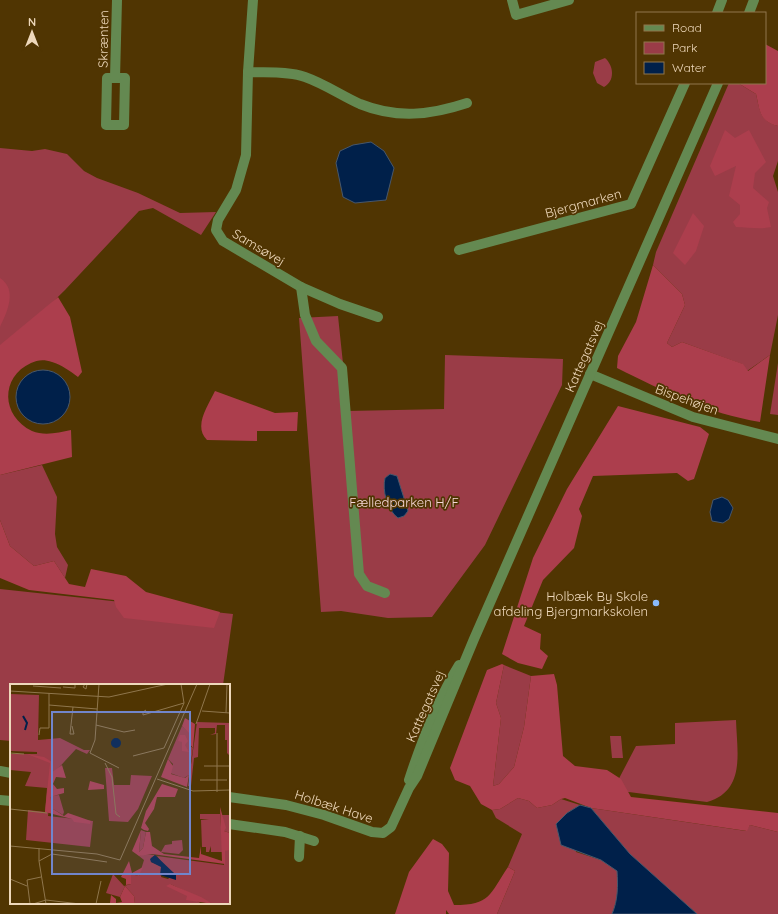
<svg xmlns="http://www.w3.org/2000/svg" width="778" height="914" font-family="Quicksand,sans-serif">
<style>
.green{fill:#9a3c47}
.forest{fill:#ac3e4d}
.water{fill:#00204a;stroke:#47576c}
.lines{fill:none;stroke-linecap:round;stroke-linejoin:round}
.minor{stroke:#648951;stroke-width:10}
.poi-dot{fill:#89bafc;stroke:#503502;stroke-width:1.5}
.labels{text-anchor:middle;stroke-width:3.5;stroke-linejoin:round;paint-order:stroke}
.street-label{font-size:13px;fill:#eed8bb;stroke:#503502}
.park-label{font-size:13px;fill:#f7d8d9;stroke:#503502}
.poi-label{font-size:13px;fill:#eed8bb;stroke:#503502;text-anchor:end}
.inset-river{fill:none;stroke:#00204a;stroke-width:2}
.inset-road{fill:none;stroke:#8f764c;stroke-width:1}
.view{fill:#7185cc;fill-opacity:0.15;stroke:#7185cc;stroke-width:2}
.inset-edge{fill:none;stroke:#eed8bb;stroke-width:2}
</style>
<rect width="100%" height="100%" fill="#503502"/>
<g class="green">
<path d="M 605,58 C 614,66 615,81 604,87 L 597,83 L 593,73 L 595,62 Z"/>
<path d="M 729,83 L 738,83 L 756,94 C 760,111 760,121 778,126 L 778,161 L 773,176 L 778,192 L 778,315 L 770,355 L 747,371 L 742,364 L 682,342 L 672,347 L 667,343 L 685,305 L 682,294 L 653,265 L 656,252 Z"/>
<polygon points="0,148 32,151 45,149 67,154 84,171 97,178 138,193 180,213 216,212 201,235 153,208 139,211 65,290 7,347 0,412"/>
<polygon points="338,316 348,411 444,409 445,355 563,359 562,385 485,545 432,617 388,618 341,611 321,612 299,318"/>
<polygon points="778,363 778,415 770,414"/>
<polygon points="42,465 57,497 55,534 57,547 68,565 65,578 54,561 34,566 10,546 0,520 0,475"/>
<polygon points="0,589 233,614 223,685 11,685 11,741 0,740"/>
<polygon points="504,665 531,676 524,727 514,767 499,784 493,786 501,718 496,703"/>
<path d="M 736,720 C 737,752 746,791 707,802 L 613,790 L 636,746 L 675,744 L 675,723 Z"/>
<polygon points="610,736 621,736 623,758 612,758"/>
<polygon points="518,798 529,801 537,808 552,805 561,799 580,805 567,813 576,852 601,860 615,869 626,872 612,914 497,914 515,871 508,867 522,834 496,818 492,810 500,809"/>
<polygon points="591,808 746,831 750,825 778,832 778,914 697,914 616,843 608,829"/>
</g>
<g class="forest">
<path d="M 765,44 L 778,51 L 778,126 C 759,121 760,111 756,94 L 738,83 L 765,83 Z"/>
<path d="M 725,130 L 735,138 L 749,130 L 766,162 L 755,173 L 753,188 L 769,202 L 767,208 L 771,227 C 759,230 748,227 736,227 L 733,222 L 740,214 L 740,205 L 729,196 L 736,166 L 715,176 L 710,166 Z"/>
<polygon points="693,213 704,226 696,251 685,265 673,253"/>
<path d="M 653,265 L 682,294 L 685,305 L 667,343 L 672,347 L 682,342 L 743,364 L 748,371 L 770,355 L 760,422 C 707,413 665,392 617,368 L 618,356 L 636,322 Z"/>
<path d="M 0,278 C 18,290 7,312 0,327 Z"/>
<path d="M 58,297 L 70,317 L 82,372 L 78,377 C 70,371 62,365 52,362 C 44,359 37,360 31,363 C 0,377 1,416 32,431 C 44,436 58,433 71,430 L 72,457 L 0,475 L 0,345 Z"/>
<path d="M 215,391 L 275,413 L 298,412 L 297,431 L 257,431 L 257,441 L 207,440 C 193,426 208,406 215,391 Z"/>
<polygon points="618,406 700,427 709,434 694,479 688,481 677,473 593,476 579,509 582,516 574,548 543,580 524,626 541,634 540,649 548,656 542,669 518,663 502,654 533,558 567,489"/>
<polygon points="0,520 10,546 34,566 54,561 69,584 85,587 91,569 126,576 146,592 220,612 214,628 124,618 116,607 114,600 29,590 0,578"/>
<polygon points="502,664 504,665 496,703 501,718 493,786 499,784 514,767 524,727 531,676 554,674 557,685 563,756 575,766 607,770 621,779 631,797 778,813 778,832 750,825 747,831 591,808 565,798 561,799 552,805 537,808 529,801 518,798 500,809 492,810 481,804 470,786 455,780 450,768 487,670"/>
<path d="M 433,839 L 442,844 L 449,853 L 448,891 L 454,905 C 491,905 489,895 508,867 L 515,871 L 497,914 L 449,914 L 446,910 L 446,914 L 395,914 L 409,872 Z"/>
</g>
<g class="water">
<polygon points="371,142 384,151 394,168 386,200 355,203 343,197 336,163 340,151 353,145"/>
<circle cx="43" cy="397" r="27"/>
<path d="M 390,474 L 397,476 L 408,511 L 404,516 L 398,518 C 387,510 382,490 385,478 Z"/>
<polygon points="722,497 728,500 733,508 729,519 723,523 712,521 710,512 713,500"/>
<path d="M 580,805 L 591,808 L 630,854 L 697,914 L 612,914 C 618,900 618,886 617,871 L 601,860 L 561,845 L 556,824 L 567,813 Z"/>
</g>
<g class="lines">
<g class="minor">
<polyline points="253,0 248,72 246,155 236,190 218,220 216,230 223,241 301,287 340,304 378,317"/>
<polyline points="512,0 516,15 569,0"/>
<polyline points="717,13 722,0"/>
<polyline points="749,13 754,0"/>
<path d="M 248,72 C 267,73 287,71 305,77 C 325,84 342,96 360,104 C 397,119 431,115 467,103"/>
<polygon points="107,78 125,78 124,125 106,125"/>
<polyline points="115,78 117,0"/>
<polyline points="459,250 631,204 685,83"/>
<polyline points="301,287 305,315 316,341 342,368 359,574 367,586 385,593"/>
<polyline points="590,374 693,417 778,439"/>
<polyline points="0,771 11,773"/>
<path d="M 409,780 C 422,740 437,701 459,665"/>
<polyline points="229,797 286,805 324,815 372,832 383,833 391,827 409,788 417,776 474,639 718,83"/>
<polyline points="0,800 11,801"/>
<polyline points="229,824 285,832 314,841"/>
<polyline points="299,857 300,836"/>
</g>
</g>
<circle class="poi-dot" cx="656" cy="603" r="4"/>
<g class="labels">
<g class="street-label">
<text transform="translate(103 39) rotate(-89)" y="5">Skrænten</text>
<text transform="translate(583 203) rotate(-15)" y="5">Bjergmarken</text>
<text transform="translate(259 247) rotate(31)" y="5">Samsøvej</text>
<text transform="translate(584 356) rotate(-66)" y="5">Kattegatsvej</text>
<text transform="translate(687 399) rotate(20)" y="5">Bispehøjen</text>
<text transform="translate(425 706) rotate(-66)" y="5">Kattegatsvej</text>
<text transform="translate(334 806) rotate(18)" y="5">Holbæk Have</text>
</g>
<g class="park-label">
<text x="404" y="507">Fælledparken H/F</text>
</g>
<g class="poi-label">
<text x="648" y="601">Holbæk By Skole<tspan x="648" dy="15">afdeling Bjergmarkskolen</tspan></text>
</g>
</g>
<g transform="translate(10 684)">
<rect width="220" height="220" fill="#503502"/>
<path d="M 0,10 L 29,11 L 28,56 L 50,54 L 74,66 L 80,66 L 77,70 L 66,65 L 43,90 L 40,112 L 49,111 L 54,128 L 53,131 L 43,125 L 40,117 L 38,132 L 83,137 L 80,163 L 16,156 L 18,126 L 35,128 L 37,104 L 15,102 L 21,88 L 0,86 L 0,70 L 27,70 L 27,68 L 0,67 ZM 187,38 L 220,39 L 220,72 L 217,69 L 217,56 L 215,56 L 215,41 L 207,41 L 206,50 L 200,51 L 205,49 L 205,44 L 189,44 L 188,73 L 184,74 L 181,102 L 178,102 ZM 172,42 L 182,51 L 180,62 L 183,64 L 179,91 L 174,94 L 160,89 L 163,80 L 158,75 ZM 95,84 L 102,84 L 104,101 L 120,101 L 121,91 L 142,92 L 128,125 L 118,138 L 99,137 ZM 190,130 L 210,130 L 213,168 L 201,168 L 201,162 L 199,168 L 196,168 L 196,163 L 192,163 L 191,136 L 199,135 L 190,135 ZM 212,131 L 220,131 L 220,149 L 214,147 ZM 131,146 L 136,148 L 133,164 L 129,168 ZM 172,156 L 173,166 L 169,170 L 151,168 L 155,161 L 162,160 L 162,157 ZM 220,162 L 220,220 L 203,220 L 160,200 L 192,220 L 125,220 L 124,212 L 115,202 L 110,213 L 96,209 L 103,190 L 114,202 L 121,200 L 121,190 L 129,192 L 134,176 L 129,172 L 134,170 L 145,171 L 141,174 L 141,178 L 153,183 L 151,193 L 158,195 L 164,189 L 155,183 L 147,172 L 214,181 L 215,167 Z" fill="#9a3c47"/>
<path d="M 175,34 L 185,40 L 183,64 L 179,59 L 181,51 L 172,42 ZM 170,51 L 175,51 L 178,57 L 175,61 L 179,68 L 172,67 L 172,58 L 168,57 ZM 17,70 L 34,73 L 42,78 L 41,89 L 52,81 L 56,94 L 46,93 L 43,100 L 47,105 L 54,104 L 54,109 L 40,113 L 43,125 L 54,132 L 58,129 L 81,137 L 80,140 L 64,138 L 62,135 L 35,128 L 40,79 ZM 158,75 L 163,82 L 161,90 L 175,94 L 179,91 L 177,103 L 151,93 ZM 80,97 L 94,101 L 94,105 L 78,106 ZM 152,100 L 168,105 L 165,113 L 147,113 L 144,125 L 135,139 L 139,145 L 138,147 L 134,146 L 131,144 L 136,127 ZM 210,123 L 216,144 L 214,147 L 220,149 L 219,166 L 215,167 L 215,180 L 142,170 L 129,172 L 122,167 L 131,146 L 129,168 L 133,164 L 136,148 L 140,148 L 142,162 L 154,170 L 189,174 L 191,162 L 191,170 L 212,177 ZM 119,177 L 122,189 L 133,183 L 129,192 L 121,190 L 121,200 L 116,201 L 116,195 L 111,193 ZM 160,200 L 191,213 L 203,220 L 176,216 L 177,212 L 156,202 ZM 115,202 L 124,212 L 125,220 L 105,220 L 100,219 L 101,211 L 106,215 L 106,219 L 112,218 L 110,213 Z" fill="#ac3e4d"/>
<path d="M101 59a5 5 0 1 1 10 0a5 5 0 1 1-10 0ZM 145,171 L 166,191 L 166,196 L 150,191 L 151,183 L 141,178 L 140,175 Z" fill="#00204a"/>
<path class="inset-river" d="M 13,32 L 17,39 L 15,46"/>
<path class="inset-road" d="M 75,0 L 73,3 L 76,5 L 77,0M 89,0 L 85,56 L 80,69 L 109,84M 23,2 L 51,4M 53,3 L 65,4 L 65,0M 0,7 L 99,13 L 158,0M 39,21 L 87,25M 136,26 L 133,28 L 133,31 L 174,19M 192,27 L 220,29M 216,29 L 217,0M 186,40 L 200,0M 86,41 L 114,48 L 125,46M 62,42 L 64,50 L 60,50 L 63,23M 207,49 L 207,108M 29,51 L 30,44 L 39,44 L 39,9M 0,69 L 14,70M 123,72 L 154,64 L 174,19 L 171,0M 95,79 L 102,93 L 106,130 L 110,133M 194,82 L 220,82M 147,95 L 183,107 L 220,106M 190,96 L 217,96M 0,125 L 37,129M 0,162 L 87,170 L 110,176 L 187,0M 29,164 L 29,177 L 36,220M 29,177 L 42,170 L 97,178M 0,195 L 17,202M 36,216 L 70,220M 20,220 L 17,196 L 31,193M 23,220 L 36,216M 86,220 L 91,197"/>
<path class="view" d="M 42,28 L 180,28 L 180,190 L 42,190 Z"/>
<rect width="220" height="220" class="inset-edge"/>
</g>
<rect x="636" y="12" width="130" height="72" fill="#503502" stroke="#8f764c"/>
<rect x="644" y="25" width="20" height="6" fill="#648951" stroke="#8f764c"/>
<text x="672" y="32" font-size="12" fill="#eed8bb">Road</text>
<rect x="644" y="42" width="20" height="12" fill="#9a3c47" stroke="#8f764c"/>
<text x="672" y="52" font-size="12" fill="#eed8bb">Park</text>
<rect x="644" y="62" width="20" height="12" fill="#00204a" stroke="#8f764c"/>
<text x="672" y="72" font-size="12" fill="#eed8bb">Water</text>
<g transform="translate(32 32)" stroke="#503502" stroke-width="3" paint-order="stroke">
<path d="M0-3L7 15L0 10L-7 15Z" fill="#eed8bb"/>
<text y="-6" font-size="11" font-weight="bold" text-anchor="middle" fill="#eed8bb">N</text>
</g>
</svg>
